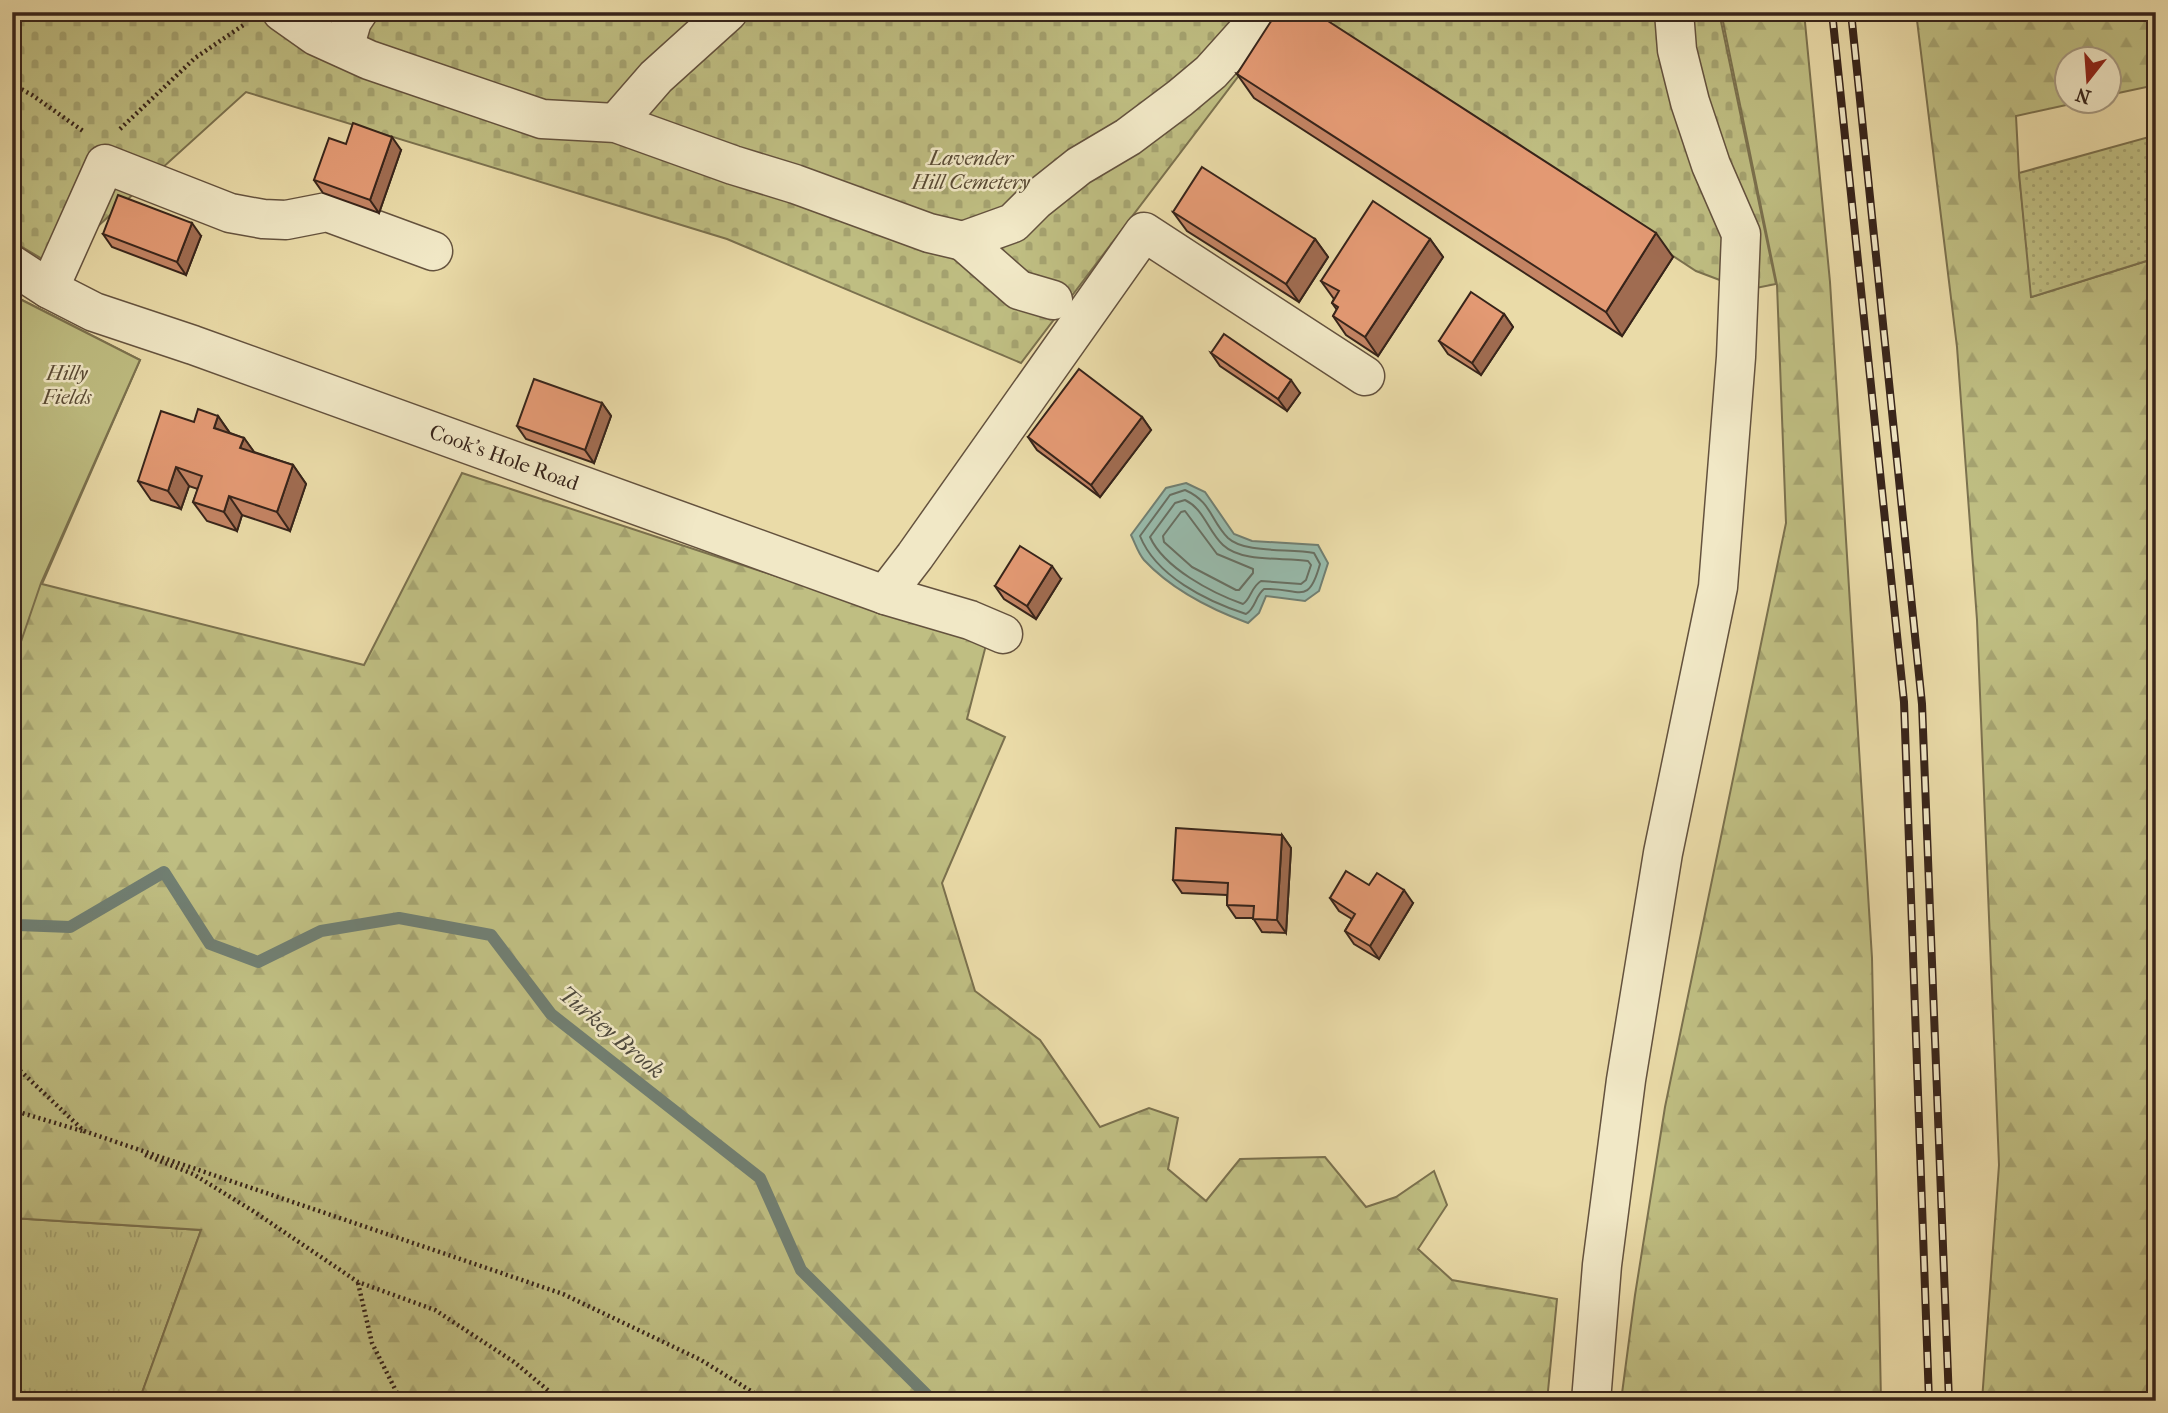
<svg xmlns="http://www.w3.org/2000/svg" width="2168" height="1413" font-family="'IM FELL French Canon',serif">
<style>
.grass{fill:url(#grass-tufts);stroke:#7b714e;stroke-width:2}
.forest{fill:url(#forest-firs);stroke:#7b714e;stroke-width:2}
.cemetery{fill:url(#cemetery-stones);stroke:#7b714e;stroke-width:2}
.park{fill:#bfbe82;stroke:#7b714e;stroke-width:2}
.garden{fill:url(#garden-dots);stroke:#7b714e;stroke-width:2}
.water{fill:#98bbac;stroke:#717f72;stroke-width:2}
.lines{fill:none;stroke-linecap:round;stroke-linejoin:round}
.shore{stroke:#687063;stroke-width:2}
.stream{stroke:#717f72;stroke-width:12}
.minor-casing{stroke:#64523e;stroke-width:41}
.path{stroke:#37241a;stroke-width:4.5;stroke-dasharray:2 3.5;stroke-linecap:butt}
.minor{stroke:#f1e8c6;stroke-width:38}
.rail-casing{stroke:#37241a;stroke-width:8}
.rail{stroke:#f1e8c6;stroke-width:5;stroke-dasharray:16;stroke-linecap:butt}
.wall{fill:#c48464;stroke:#37241a;stroke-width:2}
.shaded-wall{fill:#a06c51;stroke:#37241a;stroke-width:2}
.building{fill:#e49a74;stroke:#37241a;stroke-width:2}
.labels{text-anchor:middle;stroke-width:5;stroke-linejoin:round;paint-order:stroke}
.park-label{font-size:21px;font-style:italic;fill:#594a34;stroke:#f1e8c6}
.street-label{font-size:21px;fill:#37241a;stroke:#f1e8c6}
.water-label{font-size:23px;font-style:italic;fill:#4f4a3e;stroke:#f1e8c6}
</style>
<defs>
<pattern id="grass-tufts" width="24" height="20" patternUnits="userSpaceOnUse" patternTransform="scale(1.75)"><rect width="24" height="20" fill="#bfbe82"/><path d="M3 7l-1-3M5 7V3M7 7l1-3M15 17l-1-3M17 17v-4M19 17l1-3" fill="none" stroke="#a5a370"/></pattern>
<pattern id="forest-firs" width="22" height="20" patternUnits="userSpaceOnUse" patternTransform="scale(1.75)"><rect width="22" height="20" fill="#bfbe82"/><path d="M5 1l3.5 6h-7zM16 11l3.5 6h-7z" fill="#a5a370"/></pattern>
<pattern id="cemetery-stones" width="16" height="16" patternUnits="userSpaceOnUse" patternTransform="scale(1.75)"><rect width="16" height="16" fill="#bfbe82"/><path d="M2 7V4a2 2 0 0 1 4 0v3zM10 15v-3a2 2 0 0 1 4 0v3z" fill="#a5a370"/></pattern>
<pattern id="garden-dots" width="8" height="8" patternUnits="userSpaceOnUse" patternTransform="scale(1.75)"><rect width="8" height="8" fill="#bfbe82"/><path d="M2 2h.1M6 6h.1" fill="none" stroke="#a5a370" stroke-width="1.8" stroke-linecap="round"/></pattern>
</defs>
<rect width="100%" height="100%" fill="#eadba8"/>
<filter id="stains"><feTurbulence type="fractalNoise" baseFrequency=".00286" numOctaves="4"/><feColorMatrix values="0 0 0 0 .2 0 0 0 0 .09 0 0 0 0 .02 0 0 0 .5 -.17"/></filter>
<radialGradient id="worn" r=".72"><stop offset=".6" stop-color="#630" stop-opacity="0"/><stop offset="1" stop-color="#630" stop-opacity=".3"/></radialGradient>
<polygon class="grass" points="12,1218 201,1230 139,1401 12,1401"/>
<g class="forest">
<polygon points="1721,12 1804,12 1830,282 1872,958 1881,1401 1621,1401 1635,1295 1665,1107 1786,523 1777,285"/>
<polygon points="1916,12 2156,12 2156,85 2109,95 2108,60 2066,60 2066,102 2080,102 2016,116 2019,173 2032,297 2156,258 2156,1401 1982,1401 1999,1165 1977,620 1957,347"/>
<polygon points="12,295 140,360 42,584 364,665 462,473 986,645 967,719 1005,737 942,883 975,991 1040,1040 1100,1127 1149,1108 1178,1118 1168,1169 1206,1201 1240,1159 1325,1157 1366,1207 1396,1197 1434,1171 1447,1205 1418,1249 1452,1280 1557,1299 1547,1401 139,1401 201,1230 12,1218"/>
</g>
<g class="cemetery">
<polygon points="12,12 1287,12 1021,363 727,239 246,92 54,266 12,241"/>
<polygon points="1300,12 1719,12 1776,284 1746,290 1696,271"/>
</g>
<polygon class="park" points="12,295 140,360 41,583 12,668"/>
<polygon class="garden" points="2156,135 2156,258 2031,297 2019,173"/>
<path class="water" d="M 1186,483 L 1205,492 L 1234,534 L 1252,541 L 1318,545 L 1328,563 L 1319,591 L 1305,601 L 1266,596 L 1259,613 L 1248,623 C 1210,609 1172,590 1144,560 C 1138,553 1135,543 1131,535 L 1166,488 Z"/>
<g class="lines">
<g class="shore">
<path d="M 1185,490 C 1212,502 1210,520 1228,538 C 1245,554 1291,548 1314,553 L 1320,564 C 1308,608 1299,587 1264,589 C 1255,596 1256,608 1246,614 C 1206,601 1156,576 1140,536 L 1170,495 Z"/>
<path d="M 1185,500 C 1204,509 1208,531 1223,545 C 1242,563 1284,557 1308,561 L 1311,565 L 1306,580 L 1301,584 L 1261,581 C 1251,587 1251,599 1243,604 C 1212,593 1164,568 1150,537 L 1175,503 Z"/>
<polygon points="1185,511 1217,554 1253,569 1253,573 1239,590 1236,590 1192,567 1164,542 1163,536 1181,512"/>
</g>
<polyline class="stream" points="12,923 18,925 70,927 164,872 210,944 258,962 321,931 399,918 491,935 551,1014 760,1178 801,1270 933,1401"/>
<g class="minor-casing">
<g id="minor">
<polyline points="282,12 316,36 369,60 542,119 616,123 733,165 795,184 929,233 963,241"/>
<polyline points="344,48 352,21 358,12"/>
<polyline points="616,123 656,77 728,12"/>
<path id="s1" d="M 12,265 L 49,289 L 94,312 L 193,345 L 885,595 L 970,620 L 1003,634"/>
<polyline points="49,289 105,164 230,213 263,219 286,220 327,212 433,251"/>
<polyline points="1053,300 1019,290 963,241 1013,223 1035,201 1079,166 1128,137 1180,98 1211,72 1255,23 1261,12"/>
<polyline points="885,595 915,556 1144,232 1365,376"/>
<polyline points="1591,1401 1602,1265 1626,1080 1663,853 1718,587 1736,357 1741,234 1711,165 1690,102 1677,50 1674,12"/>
</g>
</g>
<g class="path">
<polyline points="12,84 32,95 83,131"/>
<polyline points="120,129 195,58 245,24"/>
<polyline points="12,1063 84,1131 563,1294 701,1360 767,1401"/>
<polyline points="12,1110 82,1131"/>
<polyline points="145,1155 193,1174 253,1211 358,1282 435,1310 514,1362 561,1401"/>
<polyline points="358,1283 372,1343 401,1401"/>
</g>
<use href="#minor" class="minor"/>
<g class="rail-casing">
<g id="rail">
<polyline points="1832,12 1904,702 1929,1401"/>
<polyline points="1851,12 1922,704 1949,1401"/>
</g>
</g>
<use href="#rail" class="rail"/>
</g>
<g class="wall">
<polygon points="1237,74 1673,257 1622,336 1254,98"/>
<polygon points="346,144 401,150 379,213 323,193 314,180"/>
<polygon points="1173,212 1315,239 1328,257 1299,302 1187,231"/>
<polygon points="103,234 201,236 186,275 112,247"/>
<polygon points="1430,239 1443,257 1378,356 1346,335 1333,316 1337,310 1332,303 1334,299 1321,281"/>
<polygon points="1504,314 1513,327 1481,375 1448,354 1439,341"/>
<polygon points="1211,353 1300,393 1287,411 1220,366"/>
<polygon points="602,403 611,416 594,463 526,439 517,426"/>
<polygon points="218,416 230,433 244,438 254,452 293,465 306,484 290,531 242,515 237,531 207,521 193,502 198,489 189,486 181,509 151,500 138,481 194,422"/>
<polygon points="1142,417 1151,430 1100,497 1037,450 1028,437"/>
<polygon points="1061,579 1036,619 1004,599 995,586"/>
<polygon points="1282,835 1291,848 1286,933 1262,932 1253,918 1236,918 1227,905 1227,895 1182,893 1173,880"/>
<polygon points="1369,885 1413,903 1379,959 1354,944 1345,931 1352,919 1339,911 1330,898"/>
</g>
<g class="shaded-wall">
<polygon points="392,137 401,150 379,213 370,200"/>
<polygon points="192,223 201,236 186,275 177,262"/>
<polygon points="1656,233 1673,257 1622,336 1606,312"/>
<polygon points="1315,239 1328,257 1299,302 1286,284"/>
<polygon points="1430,239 1443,257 1378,356 1365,337"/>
<polygon points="1504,314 1513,327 1481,375 1472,363"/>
<polygon points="1291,380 1300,393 1287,411 1278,399"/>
<polygon points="602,403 611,416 594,463 585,450"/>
<polygon points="218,416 231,435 214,428"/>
<polygon points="1142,417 1151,430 1100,497 1091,485"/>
<polygon points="244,438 257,456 240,448"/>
<polygon points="293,465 306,484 290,531 277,512"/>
<polygon points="176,467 189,486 181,509 168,491"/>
<polygon points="229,496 242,515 237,531 224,512"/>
<polygon points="1052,566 1061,579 1036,619 1027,606"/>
<polygon points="1282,835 1291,848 1286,933 1277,920"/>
<polygon points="1404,890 1413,903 1379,959 1370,946"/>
</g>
<g class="building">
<polygon points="1277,12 1314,12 1656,233 1606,312 1237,74"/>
<polygon points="353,123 392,137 370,200 314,180 329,138 346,144"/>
<polygon points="1202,167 1315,239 1286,284 1173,212"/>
<polygon points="118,195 192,223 177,262 103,234"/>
<polygon points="1373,201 1430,239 1365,337 1333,316 1338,307 1332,303 1339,291 1321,281"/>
<polygon points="1471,292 1504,314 1472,363 1439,341"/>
<polygon points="1224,334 1291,380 1278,399 1211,353"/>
<polygon points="1079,369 1142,417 1091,485 1028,437"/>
<polygon points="534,379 602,403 585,450 517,426"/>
<polygon points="198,409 218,416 214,428 244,438 240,448 293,465 277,512 229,496 224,512 193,502 202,476 176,467 168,491 138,481 161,411 194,422"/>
<polygon points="1020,546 1052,566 1027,606 995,586"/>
<polygon points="1176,828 1282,835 1277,920 1253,919 1254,906 1227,905 1228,883 1173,880"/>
<polygon points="1346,871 1369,885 1377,873 1404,890 1370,946 1345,931 1355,914 1330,898"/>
</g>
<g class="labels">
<g class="park-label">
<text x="971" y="165">Lavender<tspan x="971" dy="24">Hill Cemetery</tspan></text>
<text x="67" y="380">Hilly<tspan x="67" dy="24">Fields</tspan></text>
</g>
<g class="street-label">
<text dy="7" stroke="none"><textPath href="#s1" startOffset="530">Cook's Hole Road</textPath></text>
</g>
<g class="water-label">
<text transform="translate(612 1032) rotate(40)" y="8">Turkey Brook</text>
</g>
</g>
<rect width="2168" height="1413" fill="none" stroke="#eadba8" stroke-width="42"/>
<rect x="14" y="14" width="2140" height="1385" fill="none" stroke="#37241a" stroke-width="3.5"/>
<rect x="21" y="21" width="2126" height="1371" fill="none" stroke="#37241a" stroke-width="2"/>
<g transform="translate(2088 80) rotate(197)"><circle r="33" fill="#f1e8c6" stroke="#a79a81" stroke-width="2"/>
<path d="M0-5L12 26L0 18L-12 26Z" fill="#8f2418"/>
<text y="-10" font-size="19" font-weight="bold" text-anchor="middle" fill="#37241a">N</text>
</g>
<rect width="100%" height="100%" filter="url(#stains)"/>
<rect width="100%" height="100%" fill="url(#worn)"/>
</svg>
